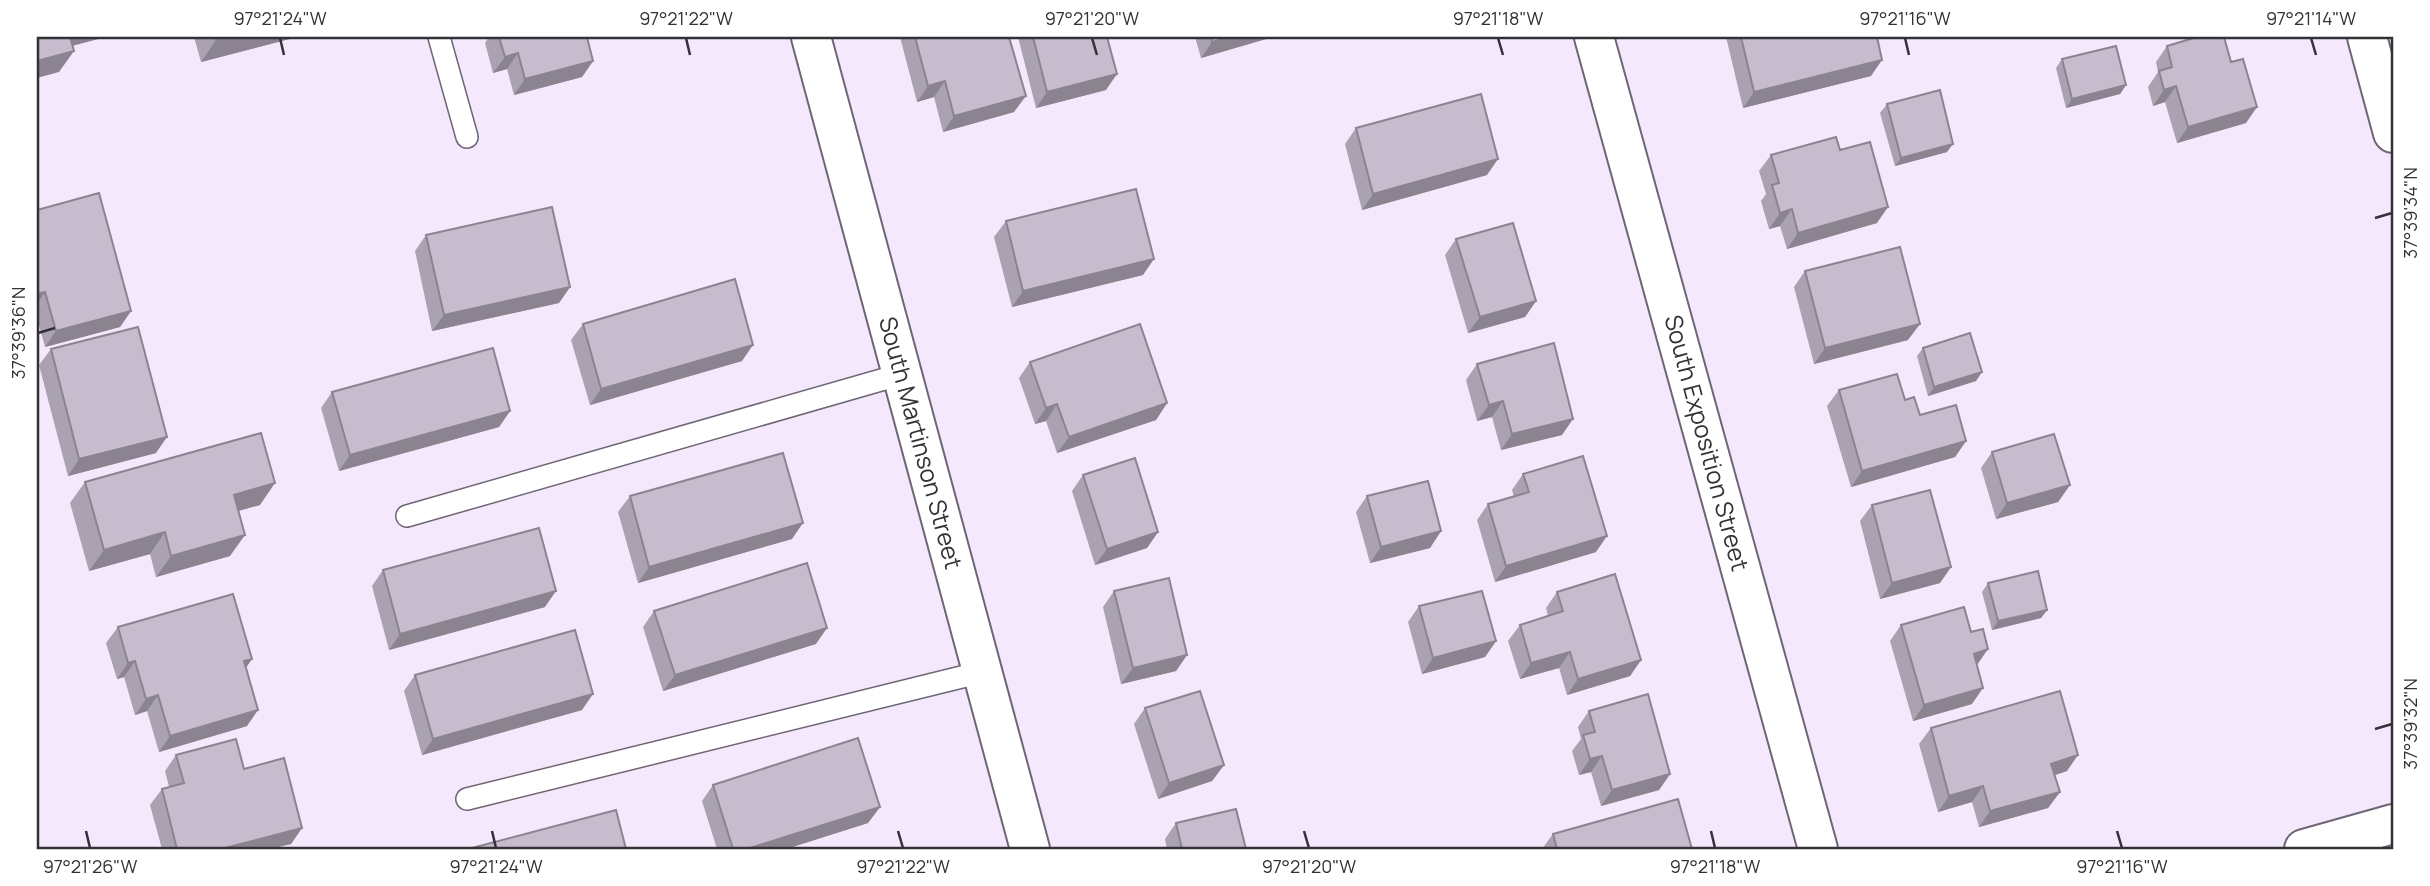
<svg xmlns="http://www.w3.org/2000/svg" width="2430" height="886" font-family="Manrope,sans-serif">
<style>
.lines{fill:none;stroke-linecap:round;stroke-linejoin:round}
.service-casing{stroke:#6e6575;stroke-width:24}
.minor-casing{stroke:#6e6575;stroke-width:42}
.tertiary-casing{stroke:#6e6575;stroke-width:42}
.service{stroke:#fff;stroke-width:21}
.minor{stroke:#fff;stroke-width:38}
.tertiary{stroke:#fff;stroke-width:38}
.wall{fill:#aaa2b0}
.shaded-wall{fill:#8b8490}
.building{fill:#c6bccd;stroke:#8b8490;stroke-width:2}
.ticks{fill:none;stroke:#343037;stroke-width:2.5}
.labels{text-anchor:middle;stroke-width:7;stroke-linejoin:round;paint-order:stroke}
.street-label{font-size:24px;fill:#343037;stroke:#fff}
.neatline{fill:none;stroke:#343037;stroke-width:2.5}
.ticks-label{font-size:18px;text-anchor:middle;fill:#343037}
</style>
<rect width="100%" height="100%" fill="#f4e9fc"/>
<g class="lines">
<g class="service-casing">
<g id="service">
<polyline points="439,37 467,137"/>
<polyline points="407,516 902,374"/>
<polyline points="467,799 982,672"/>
</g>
</g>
<g class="minor-casing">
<g id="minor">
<polyline points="811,37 1030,849"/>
<polyline points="1594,37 1818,849"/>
<polyline points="2367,37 2393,133"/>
</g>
</g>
<g class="tertiary-casing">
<polyline id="tertiary" points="2304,849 2393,824"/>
</g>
<use href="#service" class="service"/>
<use href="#minor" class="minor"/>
<use href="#tertiary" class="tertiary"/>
</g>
<g class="wall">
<polygon points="194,37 297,37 201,62"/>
<polygon points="489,37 587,37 593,61 582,77 514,95 507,69 493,73 485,43"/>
<polygon points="900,37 1009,37 1014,112 943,132 934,97 917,102"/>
<polygon points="1018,37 1113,37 1108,38 1106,90 1036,108"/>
<polygon points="1195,37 1273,37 1201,58"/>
<polygon points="1726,37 1877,37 1871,76 1743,108"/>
<polygon points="2167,46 2246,123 2177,143 2165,102 2153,106 2148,87 2158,72 2156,62"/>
<polygon points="2062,59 2126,85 2120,94 2066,108 2056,68"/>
<polygon points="1887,104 1947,152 1895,166 1880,113"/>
<polygon points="1356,128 1487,175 1362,210 1345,144"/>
<polygon points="1840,150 1877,223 1787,249 1780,226 1769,229 1761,201 1766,194 1759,171 1771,155"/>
<polygon points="37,210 131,311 120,327 45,347 37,318"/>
<polygon points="1006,221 1143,275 1012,307 994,237"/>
<polygon points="426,235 570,287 559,303 432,331 415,251"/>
<polygon points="1456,239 1536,301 1525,317 1468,333 1445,255"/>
<polygon points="1805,271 1908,340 1814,364 1794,287"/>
<polygon points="583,324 742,361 590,405 571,340"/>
<polygon points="1923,348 1976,381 1928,396 1917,356"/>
<polygon points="51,349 156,453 68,476 39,365"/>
<polygon points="1030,362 1167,403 1156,420 1057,453 1046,421 1035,424 1019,378"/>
<polygon points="1477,364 1562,435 1501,450 1492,417 1477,421 1466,380"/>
<polygon points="1839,390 1905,400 1920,415 1966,441 1955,457 1851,487 1827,406"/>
<polygon points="332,392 510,411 499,427 339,471 321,408"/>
<polygon points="1992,452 2070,485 2058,502 1996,519 1981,468"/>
<polygon points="1523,474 1596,552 1495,582 1477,520 1488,504 1514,497 1512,490"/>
<polygon points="1083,475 1158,532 1147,548 1095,565 1072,491"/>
<polygon points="85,482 260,505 238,511 230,556 156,577 150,554 89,571 70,503"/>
<polygon points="630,496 792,539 638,583 618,512"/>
<polygon points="1367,496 1441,531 1430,548 1370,563 1356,512"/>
<polygon points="1872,505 1951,567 1940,583 1880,599 1860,521"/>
<polygon points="383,570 545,607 389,650 372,586"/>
<polygon points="1988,583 2047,610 2041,618 1992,630 1982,592"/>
<polygon points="1114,591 1187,655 1176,671 1121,684 1103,607"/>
<polygon points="1557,592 1641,660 1630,676 1567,695 1559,668 1520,679 1508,641 1520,625 1548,616 1546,608"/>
<polygon points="1419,606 1496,641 1485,657 1422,674 1408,622"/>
<polygon points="654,611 816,644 663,691 643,627"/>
<polygon points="1901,625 1977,665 1972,704 1913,721 1890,641"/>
<polygon points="118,627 252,659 246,667 247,726 159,752 147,711 135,715 124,677 117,679 106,643"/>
<polygon points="415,675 582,710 422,755 404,691"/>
<polygon points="1145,708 1224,765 1212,781 1158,799 1134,724"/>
<polygon points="1589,711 1670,774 1659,790 1601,806 1591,772 1579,775 1572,751 1581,739 1578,727"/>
<polygon points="1931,728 2067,771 2055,775 2060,792 2048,808 1979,827 1972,802 1938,812 1919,744"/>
<polygon points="176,755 244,769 302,828 291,844 270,849 162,849 150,805 162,789 169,787 165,771"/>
<polygon points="713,785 880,807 868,823 786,849 717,849 702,801"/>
<polygon points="1176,823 1246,849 1167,849 1165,839"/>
<polygon points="1553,834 1692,849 1542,849"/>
</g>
<g class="shaded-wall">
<polygon points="63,37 106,37 53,51"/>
<polygon points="230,37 297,37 201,62 216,40"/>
<polygon points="1230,37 1273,37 1201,58 1212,42"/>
<polygon points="74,51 59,72 37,78 37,61"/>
<polygon points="518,53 507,69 493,73 505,57"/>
<polygon points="1882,60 1871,76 1743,108 1754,92"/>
<polygon points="593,61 582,77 514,95 525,79"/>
<polygon points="1117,74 1106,90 1036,108 1047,92"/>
<polygon points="945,81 934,97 917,102 928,86"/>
<polygon points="2126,85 2120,94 2066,108 2072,99"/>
<polygon points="2176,86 2165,102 2153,106 2164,90"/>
<polygon points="1026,96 1014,112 943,132 954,116"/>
<polygon points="2257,107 2246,123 2177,143 2188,127"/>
<polygon points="1953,144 1947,152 1895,166 1901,158"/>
<polygon points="1498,159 1487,175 1362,210 1373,194"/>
<polygon points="1888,207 1877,223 1787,249 1798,233"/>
<polygon points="1792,209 1780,226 1769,229 1780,213"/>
<polygon points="1154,259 1143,275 1012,307 1023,291"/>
<polygon points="570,287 559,303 432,331 444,315"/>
<polygon points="45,292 37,304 37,294"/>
<polygon points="1536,301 1525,317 1468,333 1480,317"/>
<polygon points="131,311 120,327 45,347 56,331"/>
<polygon points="1920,324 1908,340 1814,364 1825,348"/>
<polygon points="753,345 742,361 590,405 601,389"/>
<polygon points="1982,372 1976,381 1928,396 1934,387"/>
<polygon points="1503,401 1492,417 1477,421 1489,405"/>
<polygon points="1167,403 1156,420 1057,453 1069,437"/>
<polygon points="1057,404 1046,421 1035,424 1046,408"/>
<polygon points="510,411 499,427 339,471 350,455"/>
<polygon points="1573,419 1562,435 1501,450 1512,434"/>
<polygon points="167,437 156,453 68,476 79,459"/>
<polygon points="1966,441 1955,457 1851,487 1862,471"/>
<polygon points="275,483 260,505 219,516 234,495"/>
<polygon points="2070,485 2058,502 1996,519 2007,503"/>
<polygon points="803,523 792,539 638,583 649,567"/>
<polygon points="1441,531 1430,548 1370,563 1381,547"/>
<polygon points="165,532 150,554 89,571 104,550"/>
<polygon points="1158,532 1147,548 1095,565 1107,549"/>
<polygon points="245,535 230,556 156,577 171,556"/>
<polygon points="1607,536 1596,552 1495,582 1506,566"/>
<polygon points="1951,567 1940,583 1880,599 1892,583"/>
<polygon points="556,591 545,607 389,650 400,634"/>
<polygon points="2047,610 2041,618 1992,630 1998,621"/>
<polygon points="827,628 816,644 663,691 675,675"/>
<polygon points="1496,641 1485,657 1422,674 1433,658"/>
<polygon points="1988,649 1977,665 1974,654"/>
<polygon points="1570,652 1559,668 1520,679 1531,663"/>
<polygon points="1187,655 1176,671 1121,684 1133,668"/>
<polygon points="252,659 241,675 244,661"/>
<polygon points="1641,660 1630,676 1567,695 1578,679"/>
<polygon points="135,661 124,677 117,679 128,663"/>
<polygon points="1983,688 1972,704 1913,721 1924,705"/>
<polygon points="593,694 582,710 422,755 433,739"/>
<polygon points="158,695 147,711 135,715 146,699"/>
<polygon points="258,710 247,726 159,752 170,736"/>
<polygon points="2078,755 2067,771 2040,780 2051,764"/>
<polygon points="1602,756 1591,772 1579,775 1590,759"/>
<polygon points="1224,765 1212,781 1158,799 1169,783"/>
<polygon points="1670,774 1659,790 1601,806 1612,790"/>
<polygon points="1983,786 1972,802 1938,812 1949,796"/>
<polygon points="2060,792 2048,808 1979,827 1990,811"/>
<polygon points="880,807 868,823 786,849 747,849"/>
<polygon points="302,828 291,844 270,849 221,849"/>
</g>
<g class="building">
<polygon points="37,37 70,37 74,51 37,61"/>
<polygon points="215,37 230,37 216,40"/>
<polygon points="499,37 587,37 593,61 525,79 518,53 505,57"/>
<polygon points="915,37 1009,37 1026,96 954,116 945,81 928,86"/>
<polygon points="1033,37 1107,37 1117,74 1047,92"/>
<polygon points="1211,37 1230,37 1212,42"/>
<polygon points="1741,37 1877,37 1882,60 1754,92"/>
<polygon points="2197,37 2224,37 2231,62 2243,59 2257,107 2188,127 2176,86 2164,90 2159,71 2172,67 2167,46"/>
<polygon points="2116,46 2126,85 2072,99 2062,59"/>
<polygon points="1940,90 1953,144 1901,158 1887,104"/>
<polygon points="1481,94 1498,159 1373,194 1356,128"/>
<polygon points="1836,137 1840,150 1870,142 1888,207 1798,233 1792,209 1780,213 1772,185 1779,183 1771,155"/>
<polygon points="1136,189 1154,259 1023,291 1006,221"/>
<polygon points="99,193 131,311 56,331 45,292 37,294 37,210"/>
<polygon points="552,207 570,287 444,315 426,235"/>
<polygon points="1513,223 1536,301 1480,317 1456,239"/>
<polygon points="1900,247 1920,324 1825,348 1805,271"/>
<polygon points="735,279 753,345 601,389 583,324"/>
<polygon points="1140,324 1167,403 1069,437 1057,404 1046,408 1030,362"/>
<polygon points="138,327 167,437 79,459 51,349"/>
<polygon points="1970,333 1982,372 1934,387 1923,348"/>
<polygon points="1554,343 1573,419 1512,434 1503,401 1489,405 1477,364"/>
<polygon points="493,348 510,411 350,455 332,392"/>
<polygon points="1897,374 1905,400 1914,397 1920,415 1956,405 1966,441 1862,471 1839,390"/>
<polygon points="261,433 275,483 234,495 245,535 171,556 165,532 104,550 85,482"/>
<polygon points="2054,434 2070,485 2007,503 1992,452"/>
<polygon points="783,453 803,523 649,567 630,496"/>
<polygon points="1583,456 1607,536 1506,566 1488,504 1529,492 1523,474"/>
<polygon points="1135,458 1158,532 1107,549 1083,475"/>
<polygon points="1428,481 1441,531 1381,547 1367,496"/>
<polygon points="1930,490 1951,567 1892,583 1872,505"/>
<polygon points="539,528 556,591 400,634 383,570"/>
<polygon points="807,563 827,628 675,675 654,611"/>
<polygon points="2038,571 2047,610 1998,621 1988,583"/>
<polygon points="1615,574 1641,660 1578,679 1570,652 1531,663 1520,625 1563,611 1557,592"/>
<polygon points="1169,578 1187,655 1133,668 1114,591"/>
<polygon points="1482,591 1496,641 1433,658 1419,606"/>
<polygon points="233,594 252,659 244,661 258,710 170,736 158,695 146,699 135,661 128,663 118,627"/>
<polygon points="1964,607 1971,632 1983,629 1988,649 1974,654 1983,688 1924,705 1901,625"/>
<polygon points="575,630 593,694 433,739 415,675"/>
<polygon points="1200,691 1224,765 1169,783 1145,708"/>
<polygon points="2060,691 2078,755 2051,764 2060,792 1990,811 1983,786 1949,796 1931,728"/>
<polygon points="1648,694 1670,774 1612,790 1602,756 1590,759 1583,735 1595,732 1589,711"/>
<polygon points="858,738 880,807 747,849 733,849 713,785"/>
<polygon points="236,739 244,769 284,758 302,828 221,849 177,849 162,789 184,783 176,755"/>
<polygon points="1678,799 1692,849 1557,849 1553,834"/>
<polygon points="1236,809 1246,849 1182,849 1176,823"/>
<polygon points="616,810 626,849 468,849"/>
</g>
<path class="ticks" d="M 280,38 L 284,55M 686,38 L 690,55M 1092,38 L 1097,55M 1498,38 L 1503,55M 1905,38 L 1909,55M 2311,38 L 2316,55M 2375,218 L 2392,213M 38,333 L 55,328M 2375,729 L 2392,724M 86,831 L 90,848M 492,831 L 496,848M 898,831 L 903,848M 1304,831 L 1309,848M 1711,831 L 1715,848M 2117,831 L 2122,848"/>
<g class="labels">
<g class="street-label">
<text transform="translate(920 443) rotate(75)" y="8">South Martinson Street</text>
<text transform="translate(1706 443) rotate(75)" y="8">South Exposition Street</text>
</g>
</g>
<rect width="2430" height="886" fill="none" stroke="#ffffff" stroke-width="77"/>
<rect x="38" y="38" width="2354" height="810" class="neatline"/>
<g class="ticks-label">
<text x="280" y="25">97°21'24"W</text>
<text x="686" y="25">97°21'22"W</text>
<text x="1092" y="25">97°21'20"W</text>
<text x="1498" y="25">97°21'18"W</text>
<text x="1905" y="25">97°21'16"W</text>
<text x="2311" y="25">97°21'14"W</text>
<text transform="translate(2411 213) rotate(-90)" y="6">37°39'34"N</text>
<text transform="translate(19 333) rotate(-90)" y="6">37°39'36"N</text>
<text transform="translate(2411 724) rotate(-90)" y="6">37°39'32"N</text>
<text x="90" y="873">97°21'26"W</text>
<text x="496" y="873">97°21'24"W</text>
<text x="903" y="873">97°21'22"W</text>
<text x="1309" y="873">97°21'20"W</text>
<text x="1715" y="873">97°21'18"W</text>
<text x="2122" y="873">97°21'16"W</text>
</g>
</svg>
